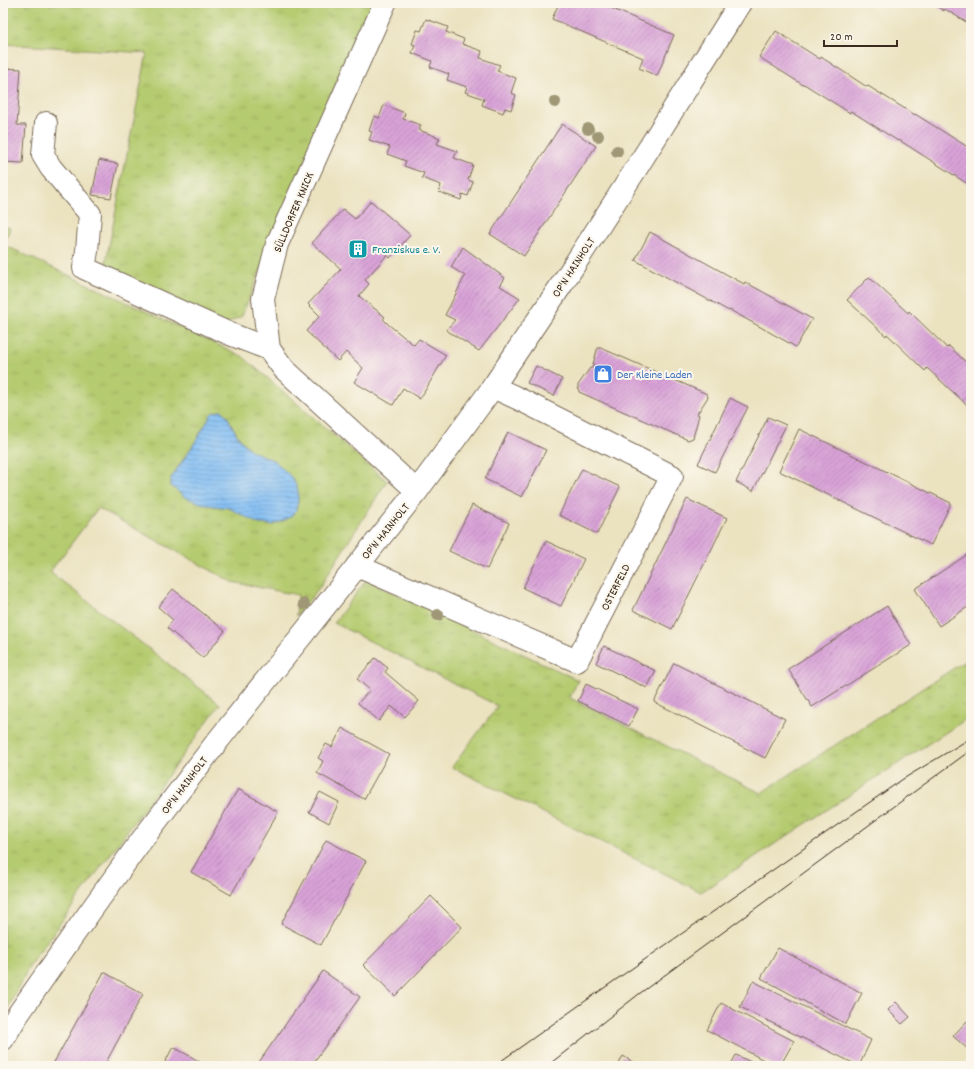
<svg xmlns="http://www.w3.org/2000/svg" width="974" height="1069" font-family="Dekko,sans-serif">
<style>
.grass{fill:url(#grass-tufts);stroke:#787a47;fill-rule:evenodd}
.water{fill:url(#water-rules);stroke:#5e7489}
.building{fill:url(#building-hatch)}
.lines{fill:none;stroke-linecap:round;stroke-linejoin:round}
.minor-casing{stroke:#796a57;stroke-width:24}
.minor{stroke:#fff;stroke-width:22}
.tram{stroke:#3b2a1e;stroke-width:1}
.tree{fill:#9f9775}
.labels{text-anchor:middle;stroke-width:4;stroke-linejoin:round;paint-order:stroke}
.street-label{font-size:12px;fill:#3b2a1e;stroke:#fbf7ec}
.culture-label{font-size:12px;fill:#0d838f;stroke:#fbf7ec;text-anchor:start}
.shop-label{font-size:12px;fill:#366cbe;stroke:#fbf7ec;text-anchor:start}
</style>
<defs>
<pattern id="grass-tufts" width="24" height="20" patternUnits="userSpaceOnUse"><rect width="24" height="20" fill="#b5cb70"/><path d="M3 7l-1-3M5 7V3M7 7l1-3M15 17l-1-3M17 17v-4M19 17l1-3" fill="none" stroke="#9dae61"/></pattern>
<pattern id="water-rules" width="6" height="5" patternUnits="userSpaceOnUse"><rect width="6" height="5" fill="#81bdf4"/><path d="M0 2.5h6" fill="none" stroke="#6b9ac5"/></pattern>
<pattern id="building-hatch" width="6" height="6" patternUnits="userSpaceOnUse"><rect width="6" height="6" fill="#d9a3d8"/><path d="M-1 1l2-2M0 6l6-6M5 7l2-2" fill="none" stroke="#b185af"/></pattern>
</defs>
<rect width="100%" height="100%" fill="#fbf7ec"/>
<filter id="ink" filterUnits="userSpaceOnUse"><feTurbulence type="fractalNoise" baseFrequency=".025" numOctaves="2"/><feDisplacementMap in="SourceGraphic" scale="8" xChannelSelector="R" yChannelSelector="G"/><feConvolveMatrix kernelMatrix="1 2 1 2 8 2 1 2 1" color-interpolation-filters="sRGB"/></filter>
<filter id="wash" filterUnits="userSpaceOnUse"><feTurbulence type="fractalNoise" baseFrequency=".012" numOctaves="4" result="noise"/><feDisplacementMap in="SourceGraphic" scale="16" xChannelSelector="R" yChannelSelector="G"/><feGaussianBlur stdDeviation="0.9" result="paint"/><feColorMatrix in="noise" values="0 0 0 0 0 0 0 0 0 0 0 0 0 0 0 0 0 1.4 0 .05"/><feComposite in="paint" operator="in"/></filter>
<g filter="url(#wash)">
<rect width="100%" height="100%" fill="#ebe2c0"/>
<g class="grass">
<polygon points="3,3 375,3 338,79 242,316 223,325 105,266 147,53 3,44"/>
<path d="M 3,225 L 10,228 L 4,245 L 242,356 L 387,481 L 319,588 L 296,616 L 298,595 L 232,582 L 98,508 L 50,572 L 220,704 L 31,963 L 3,1017 ZM 227,416 L 237,435 L 244,444 L 252,451 L 275,461 L 293,479 L 296,510 L 289,518 L 273,525 L 260,524 L 229,508 L 207,505 L 176,470 L 194,444 L 204,426 Z"/>
<polygon points="366,580 578,680 570,698 761,793 971,657 971,716 701,892 452,767 498,706 334,623"/>
</g>
<polygon class="water" points="222,410 227,416 237,435 244,444 252,451 275,461 293,479 298,490 298,501 296,510 289,518 273,525 259,524 229,508 207,505 186,498 171,486 171,478 194,444 212,413"/>
<g id="blocks">
<g class="building">
<polygon points="559,3 599,3 674,35 657,76 639,68 643,58 552,19"/>
<polygon points="932,3 971,3 971,25 945,9 944,11"/>
<polygon points="426,19 448,27 446,32 464,39 462,44 482,51 480,58 500,65 497,71 516,78 511,93 516,95 511,110 505,108 503,113 482,105 484,99 465,92 467,87 447,80 449,74 430,67 432,61 412,53 415,45 412,44 417,30 421,31"/>
<polygon points="776,31 820,59 821,57 867,87 868,86 915,115 915,114 971,149 971,186 899,140 898,141 851,111 850,113 804,84 803,85 759,57"/>
<polygon points="3,68 21,69 17,125 26,125 23,163 3,162"/>
<polygon points="384,105 405,113 403,119 421,125 419,130 440,138 437,144 457,151 454,158 473,165 468,180 473,182 468,196 462,194 461,200 439,192 441,185 422,178 424,173 404,166 406,161 387,154 390,147 369,140 372,132 369,131 374,116 379,118"/>
<polygon points="562,124 596,146 524,256 490,234"/>
<polygon points="99,160 118,164 111,198 92,195"/>
<polygon points="371,201 410,235 390,258 387,255 365,280 369,284 359,296 385,317 383,319 389,325 414,345 419,339 446,355 420,399 403,388 393,405 354,382 363,368 346,352 338,361 306,331 320,316 308,304 341,269 312,243 343,209 355,219"/>
<polygon points="650,232 744,284 745,282 812,319 796,347 730,310 729,311 635,260"/>
<polygon points="463,247 505,278 500,286 520,298 479,351 446,330 455,320 445,315 465,276 451,267"/>
<polygon points="869,277 908,313 909,311 947,348 949,346 971,367 971,406 968,404 967,405 927,368 925,371 887,334 886,336 847,300"/>
<polygon points="598,348 601,348 707,394 708,397 697,414 699,415 693,438 688,440 579,392 578,388 578,385 590,368 592,368 597,350"/>
<polygon points="536,366 562,379 554,396 527,383"/>
<polygon points="730,398 748,407 715,472 698,464"/>
<polygon points="768,417 786,425 753,491 736,482"/>
<polygon points="799,429 951,503 931,545 779,471"/>
<polygon points="508,432 546,450 522,497 485,479"/>
<polygon points="582,469 620,487 597,534 559,515"/>
<polygon points="687,499 727,518 672,629 633,610"/>
<polygon points="472,505 509,523 487,569 449,551"/>
<polygon points="546,541 584,559 561,606 523,588"/>
<polygon points="971,552 971,605 939,626 915,589"/>
<polygon points="173,589 225,631 203,658 167,628 173,620 158,607"/>
<polygon points="887,606 911,645 812,707 788,669"/>
<polygon points="604,646 656,671 647,688 596,663"/>
<polygon points="375,658 388,668 385,672 419,701 405,717 391,706 379,721 358,703 370,690 357,679"/>
<polygon points="674,663 785,719 765,758 654,702"/>
<polygon points="586,684 638,709 629,726 578,701"/>
<polygon points="342,728 389,754 364,799 317,773 323,761 318,758 326,744 332,747"/>
<polygon points="238,789 278,812 231,895 191,872"/>
<polygon points="320,792 339,802 329,823 309,812"/>
<polygon points="326,840 366,861 321,945 281,924"/>
<polygon points="431,896 462,927 395,996 363,965"/>
<polygon points="778,948 862,993 846,1024 761,978"/>
<polygon points="323,971 360,997 311,1066 259,1066 257,1065"/>
<polygon points="104,972 143,994 104,1066 52,1066"/>
<polygon points="753,981 871,1040 859,1066 740,1007"/>
<polygon points="896,1002 910,1017 902,1024 888,1010"/>
<polygon points="721,1003 794,1041 780,1066 775,1066 707,1030"/>
<polygon points="967,1021 970,1024 971,1022 971,1052 953,1036"/>
<polygon points="173,1047 190,1056 207,1066 163,1066"/>
<polygon points="736,1055 755,1064 754,1066 730,1066"/>
<polygon points="623,1056 640,1066 618,1066"/>
</g>
</g>
</g>
<g filter="url(#ink)">
<use href="#blocks" fill-opacity="0" stroke="#796a57" stroke-width="1"/>
<g class="lines">
<g class="minor-casing">
<g id="minor">
<polyline points="385,3 277,244 263,299 269,349 284,369 417,491"/>
<polyline points="46,123 43,155 51,168 90,214 87,251 84,268 230,334 269,349"/>
<polyline points="357,566 577,661 672,476 517,398 493,387"/>
<polyline points="3,1039 17,1016 72,937 135,849 216,743 417,491 493,387 562,284 634,172 740,3"/>
</g>
</g>
<use href="#minor" class="minor"/>
<g class="tram">
<polyline points="494,1066 574,1009 903,779 971,738"/>
<polyline points="547,1066 639,994 971,750"/>
</g>
</g>
<g class="tree">
<circle cx="555" cy="102" r="6"/>
<circle cx="588" cy="129" r="6"/>
<circle cx="598" cy="136" r="6"/>
<circle cx="617" cy="151" r="6"/>
<circle cx="304" cy="604" r="6"/>
<circle cx="438" cy="615" r="6"/>
</g>
</g>
<defs>
<g id="building-square" transform="scale(1)"><rect x="-9" y="-9" width="18" height="18" rx="4" fill="#0f9aa8" stroke="#fbf7ec"/><path d="M-4-6H4V6H1V3H-1V6H-4ZM-2.5-4.3h1.7v1.8h-1.7ZM.8-4.3h1.7v1.8H.8ZM-2.5-1h1.7V.8h-1.7ZM.8-1h1.7V.8H.8Z" fill="#fff"/></g>
<g id="shop-square" transform="scale(1)"><rect x="-9" y="-9" width="18" height="18" rx="4" fill="#3f7fe0" stroke="#fbf7ec"/><path d="M-5-2.5h2.3a2.7 3.5 0 0 1 5.4 0H5L5.5 6h-11ZM-1.5-2.5h3a1.5 2.3 0 0 0-3 0Z" fill="#fff"/></g>
</defs>
<g fill-rule="evenodd">
<use href="#building-square" x="358" y="249"/>
<use href="#shop-square" x="603" y="374"/>
</g>
<g class="labels">
<g class="street-label">
<text transform="translate(293 212) rotate(-67)" y="4">SÜLLDORFER KNICK</text>
<text transform="translate(573 267) rotate(-57)" y="4">OP'N HAINHOLT</text>
<text transform="translate(385 531) rotate(-51)" y="4">OP'N HAINHOLT</text>
<text transform="translate(615 587) rotate(-63)" y="4">OSTERFELD</text>
<text transform="translate(184 785) rotate(-53)" y="4">OP'N HAINHOLT</text>
</g>
<g class="culture-label">
<text x="372" y="253">Franziskus e. V.</text>
</g>
<g class="shop-label">
<text x="617" y="378">Der Kleine Laden</text>
</g>
</g>
<rect width="974" height="1069" fill="none" stroke="#fbf7ec" stroke-width="16"/>
<path d="M824 40v6h73v-6" fill="none" stroke="#3b2a1e" stroke-width="2"/>
<text x="830" y="40" font-size="12" fill="#3b2a1e" stroke="#fbf7ec" stroke-width="3" paint-order="stroke">20 m</text>
</svg>
